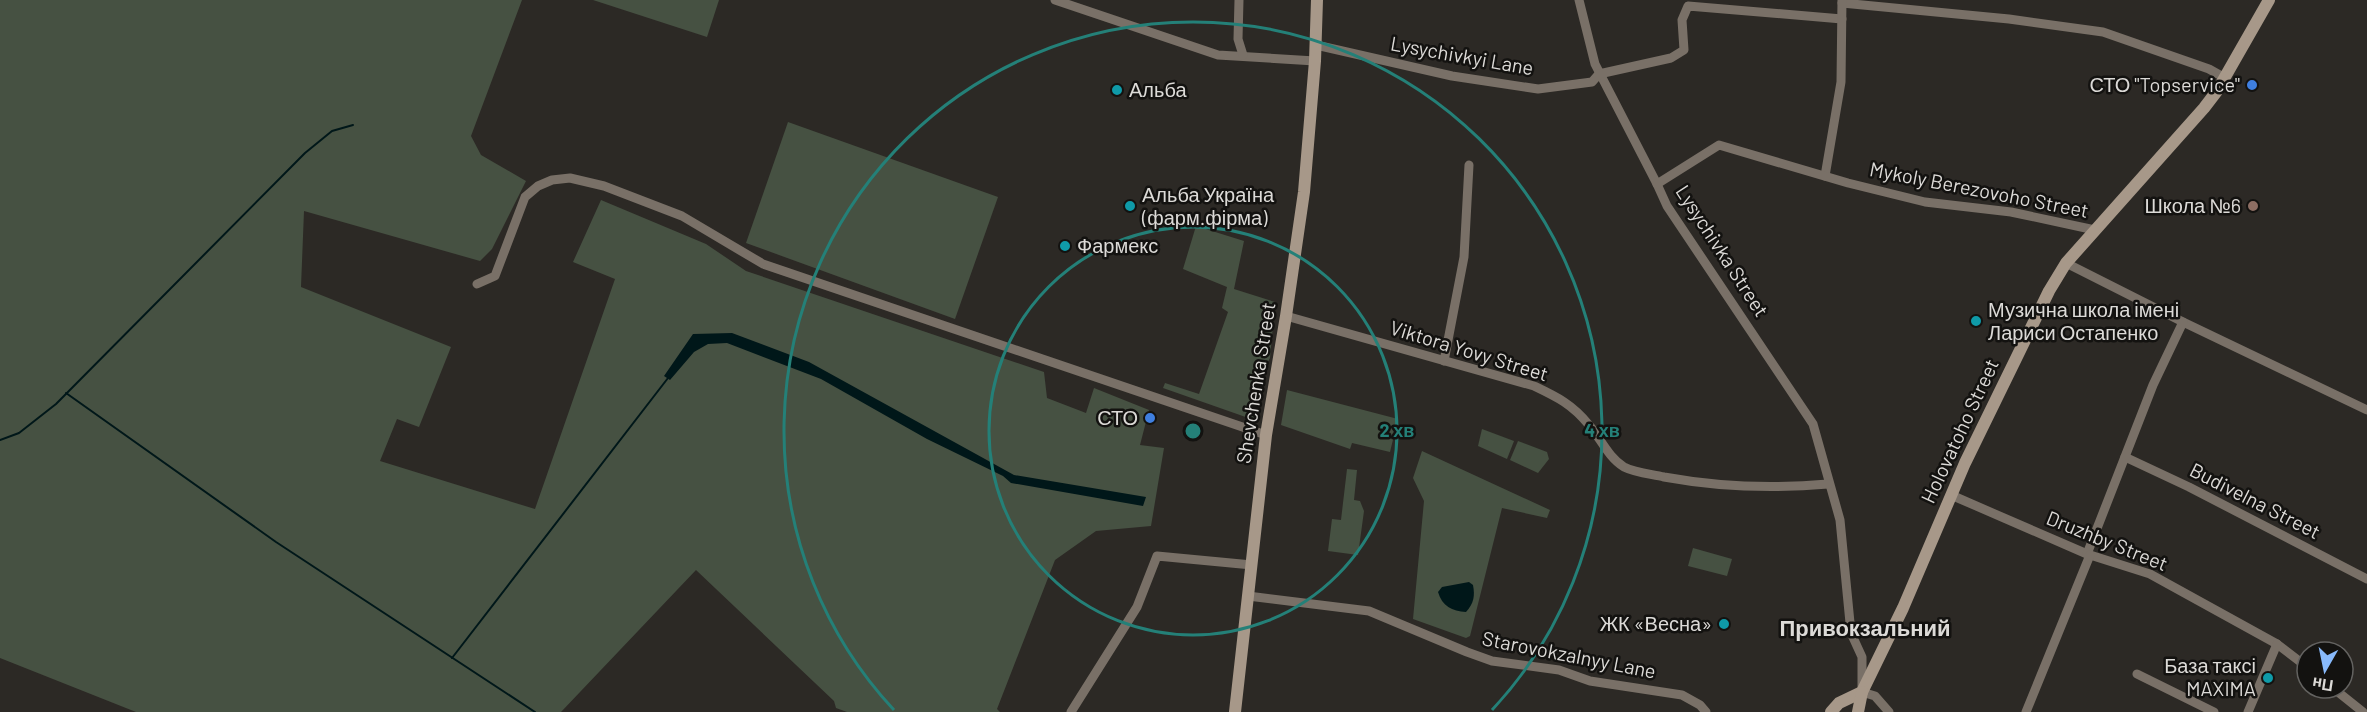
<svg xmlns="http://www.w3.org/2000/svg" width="2367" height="712" font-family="Barlow,sans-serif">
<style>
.green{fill:#465142}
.water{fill:#001719}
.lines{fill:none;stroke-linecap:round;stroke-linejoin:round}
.stream{stroke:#001719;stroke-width:2}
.street{stroke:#797067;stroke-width:9}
.secondary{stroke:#a79889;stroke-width:12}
.ring{fill:none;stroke:#248078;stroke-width:3}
.shop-dot{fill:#3f7fe0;stroke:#131210;stroke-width:2}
.culture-dot{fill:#0f9aa8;stroke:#131210;stroke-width:2}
.education-dot{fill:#8d6e63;stroke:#131210;stroke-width:2}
.labels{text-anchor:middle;stroke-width:5;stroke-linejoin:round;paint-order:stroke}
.street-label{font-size:20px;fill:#dcdad7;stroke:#131210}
.poi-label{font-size:20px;fill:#dcdad7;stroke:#131210;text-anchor:end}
.quarter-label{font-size:22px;font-weight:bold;fill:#dcdad7;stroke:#131210}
.centre{fill:#248078;stroke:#131210;stroke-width:3}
.ring-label{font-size:18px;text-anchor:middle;font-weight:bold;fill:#248078;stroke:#131210;stroke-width:5;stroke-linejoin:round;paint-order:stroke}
</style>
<rect width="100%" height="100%" fill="#2c2925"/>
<g class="green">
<polygon points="0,0 522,0 471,136 481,155 526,181 492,249 480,261 304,211 301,287 451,347 419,427 397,419 380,461 535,509 615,279 573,262 601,200 706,244 746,271 1044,372 1047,398 1086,413 1094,388 1149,410 1140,445 1164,448 1151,526 1096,531 1055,560 997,709 1000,712 847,712 836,708 834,701 696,570 561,712 136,712 0,658"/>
<polygon points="593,0 719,0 707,37"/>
<polygon points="788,122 998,197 955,319 746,243"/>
<polygon points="1196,226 1244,241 1234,289 1275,302 1270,358 1262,373 1257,421 1163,388 1165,383 1199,394 1228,312 1222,308 1227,287 1183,269"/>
<polygon points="1287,390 1398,419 1390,452 1352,443 1350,449 1281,425"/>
<polygon points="1482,429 1514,441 1507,459 1478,446"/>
<polygon points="1518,441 1547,452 1549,459 1538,473 1510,460"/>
<polygon points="1422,451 1550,510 1547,518 1502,508 1470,636 1466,638 1413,619 1424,501 1413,478"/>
<polygon points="1347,469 1357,470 1354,500 1360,501 1364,511 1358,555 1328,551 1332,519 1341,520"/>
<polygon points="1693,548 1732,559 1727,576 1688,566"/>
</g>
<g class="water">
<polygon points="732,333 809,362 1014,475 1146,497 1143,506 1011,483 1003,476 927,439 821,379 727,343 708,344 694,352 670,380 664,376 693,334"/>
<path d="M 1469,582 L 1473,585 C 1475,596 1474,603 1466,612 C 1452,611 1442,606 1438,592 L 1442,587 Z"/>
</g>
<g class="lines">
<g class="stream">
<polyline points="66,393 276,542 535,712"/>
<polyline points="0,440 19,433 56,404 305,153 332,131 353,125"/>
<polyline points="452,658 668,378"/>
</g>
<g class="street">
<polyline points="1055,0 1218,55 1315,61"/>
<polyline points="1239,0 1238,39 1243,55"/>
<polyline points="1579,0 1595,64 1657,184 1667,206 1813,424 1840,520 1851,633 1862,657 1862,692 1875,696 1889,712"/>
<polyline points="1842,3 2009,19 2103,32 2209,69 2225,78"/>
<polyline points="1316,45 1452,76 1538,89 1592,82 1599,74 1671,58 1684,50 1682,20 1688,6 1842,19"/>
<polyline points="1825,176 1841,82 1842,0"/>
<polyline points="1657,184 1719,145 1848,183 1925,202 2011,212 2095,230"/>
<polyline points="2066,263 2183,322 2367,410"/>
<polyline points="477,284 495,276 525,197 538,186 552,180 570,178 604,186 682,216 763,264 1266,435"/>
<path d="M 1286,316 L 1534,386 C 1557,397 1572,404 1589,425 C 1601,439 1608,457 1624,467 C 1636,473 1651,474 1664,477 C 1719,487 1773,489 1828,484"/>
<polyline points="1444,361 1464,257 1469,165"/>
<polyline points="2125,457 2189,487 2367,579"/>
<polyline points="1951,495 2087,554 2150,574 2277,644 2307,667"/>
<polyline points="2087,554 2153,385 2183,322"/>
<polyline points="1248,596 1369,611 1467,652 1492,661 1559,670 1590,681 1682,695 1700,705 1706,712"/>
<polyline points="2137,674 2214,712"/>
<polyline points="2333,688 2363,712"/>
<polyline points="1071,712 1137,607 1157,556 1252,565"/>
<polyline points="2026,712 2090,555"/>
<polyline points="2248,712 2277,644"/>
</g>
<g class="secondary">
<polyline points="1235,712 1266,435 1286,316 1304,192 1315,61 1317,0"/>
<polyline points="1831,712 1839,703 1862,692 1903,608 1965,463 2049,291 2066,263 2204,108 2217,91 2269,0"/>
<polyline points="1858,712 1862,692"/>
</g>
</g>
<g class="ring">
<circle cx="1193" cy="431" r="204"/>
<path d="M894 710A409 409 0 1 1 1492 710"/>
</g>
<g class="shop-dot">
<circle cx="2252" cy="85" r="6"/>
<circle cx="1150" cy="418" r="6"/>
</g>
<g class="culture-dot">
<circle cx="1117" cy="90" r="6"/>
<circle cx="1130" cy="206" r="6"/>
<circle cx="1065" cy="246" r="6"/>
<circle cx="1976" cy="321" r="6"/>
<circle cx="1724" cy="624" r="6"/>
<circle cx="2268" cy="678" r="6"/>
</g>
<circle class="education-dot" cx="2253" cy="206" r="6"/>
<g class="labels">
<g class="street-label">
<text transform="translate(1462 56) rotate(10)" y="7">Lysychivkyi Lane</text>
<text transform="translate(1979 190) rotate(11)" y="7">Mykoly Berezovoho Street</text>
<text transform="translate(1722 251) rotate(57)" y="7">Lysychivka Street</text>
<text transform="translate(1469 351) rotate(17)" y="7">Viktora Yovy Street</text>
<text transform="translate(1256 383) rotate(-81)" y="7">Shevchenka Street</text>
<text transform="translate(1960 431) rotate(-65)" y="7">Holovatoho Street</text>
<text transform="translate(2255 501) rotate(27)" y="7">Budivelna Street</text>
<text transform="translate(2107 541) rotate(22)" y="7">Druzhby Street</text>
<text transform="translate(1569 655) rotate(11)" y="7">Starovokzalnyy Lane</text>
</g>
<g class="poi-label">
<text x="2240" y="92">СТО "Topservice"</text>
<text x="1129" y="97" text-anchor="start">Альба</text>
<text x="1142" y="202" text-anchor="start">Альба Україна<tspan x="1142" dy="23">(фарм.фірма)</tspan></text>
<text x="2241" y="213">Школа №6</text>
<text x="1077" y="253" text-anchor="start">Фармекс</text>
<text x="1988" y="317" text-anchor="start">Музична школа імені<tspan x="1988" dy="23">Лариси Остапенко</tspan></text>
<text x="1138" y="425">СТО</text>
<text x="1712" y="631">ЖК «Весна»</text>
<text x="2256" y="673">База таксі<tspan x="2256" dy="23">MAXIMA</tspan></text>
</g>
<g class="quarter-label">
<text x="1865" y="636">Привокзальний</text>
</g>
</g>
<circle cx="1193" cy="431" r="9" class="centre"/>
<g class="ring-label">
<text x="1397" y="437">2 хв</text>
<text x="1602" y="437">4 хв</text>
</g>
<g transform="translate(2325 670) rotate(189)"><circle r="28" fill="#131210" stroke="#636260" stroke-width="1.5"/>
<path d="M0-4.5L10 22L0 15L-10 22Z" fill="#88bafc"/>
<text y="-9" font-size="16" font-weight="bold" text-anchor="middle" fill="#dcdad7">Пн</text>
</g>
</svg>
